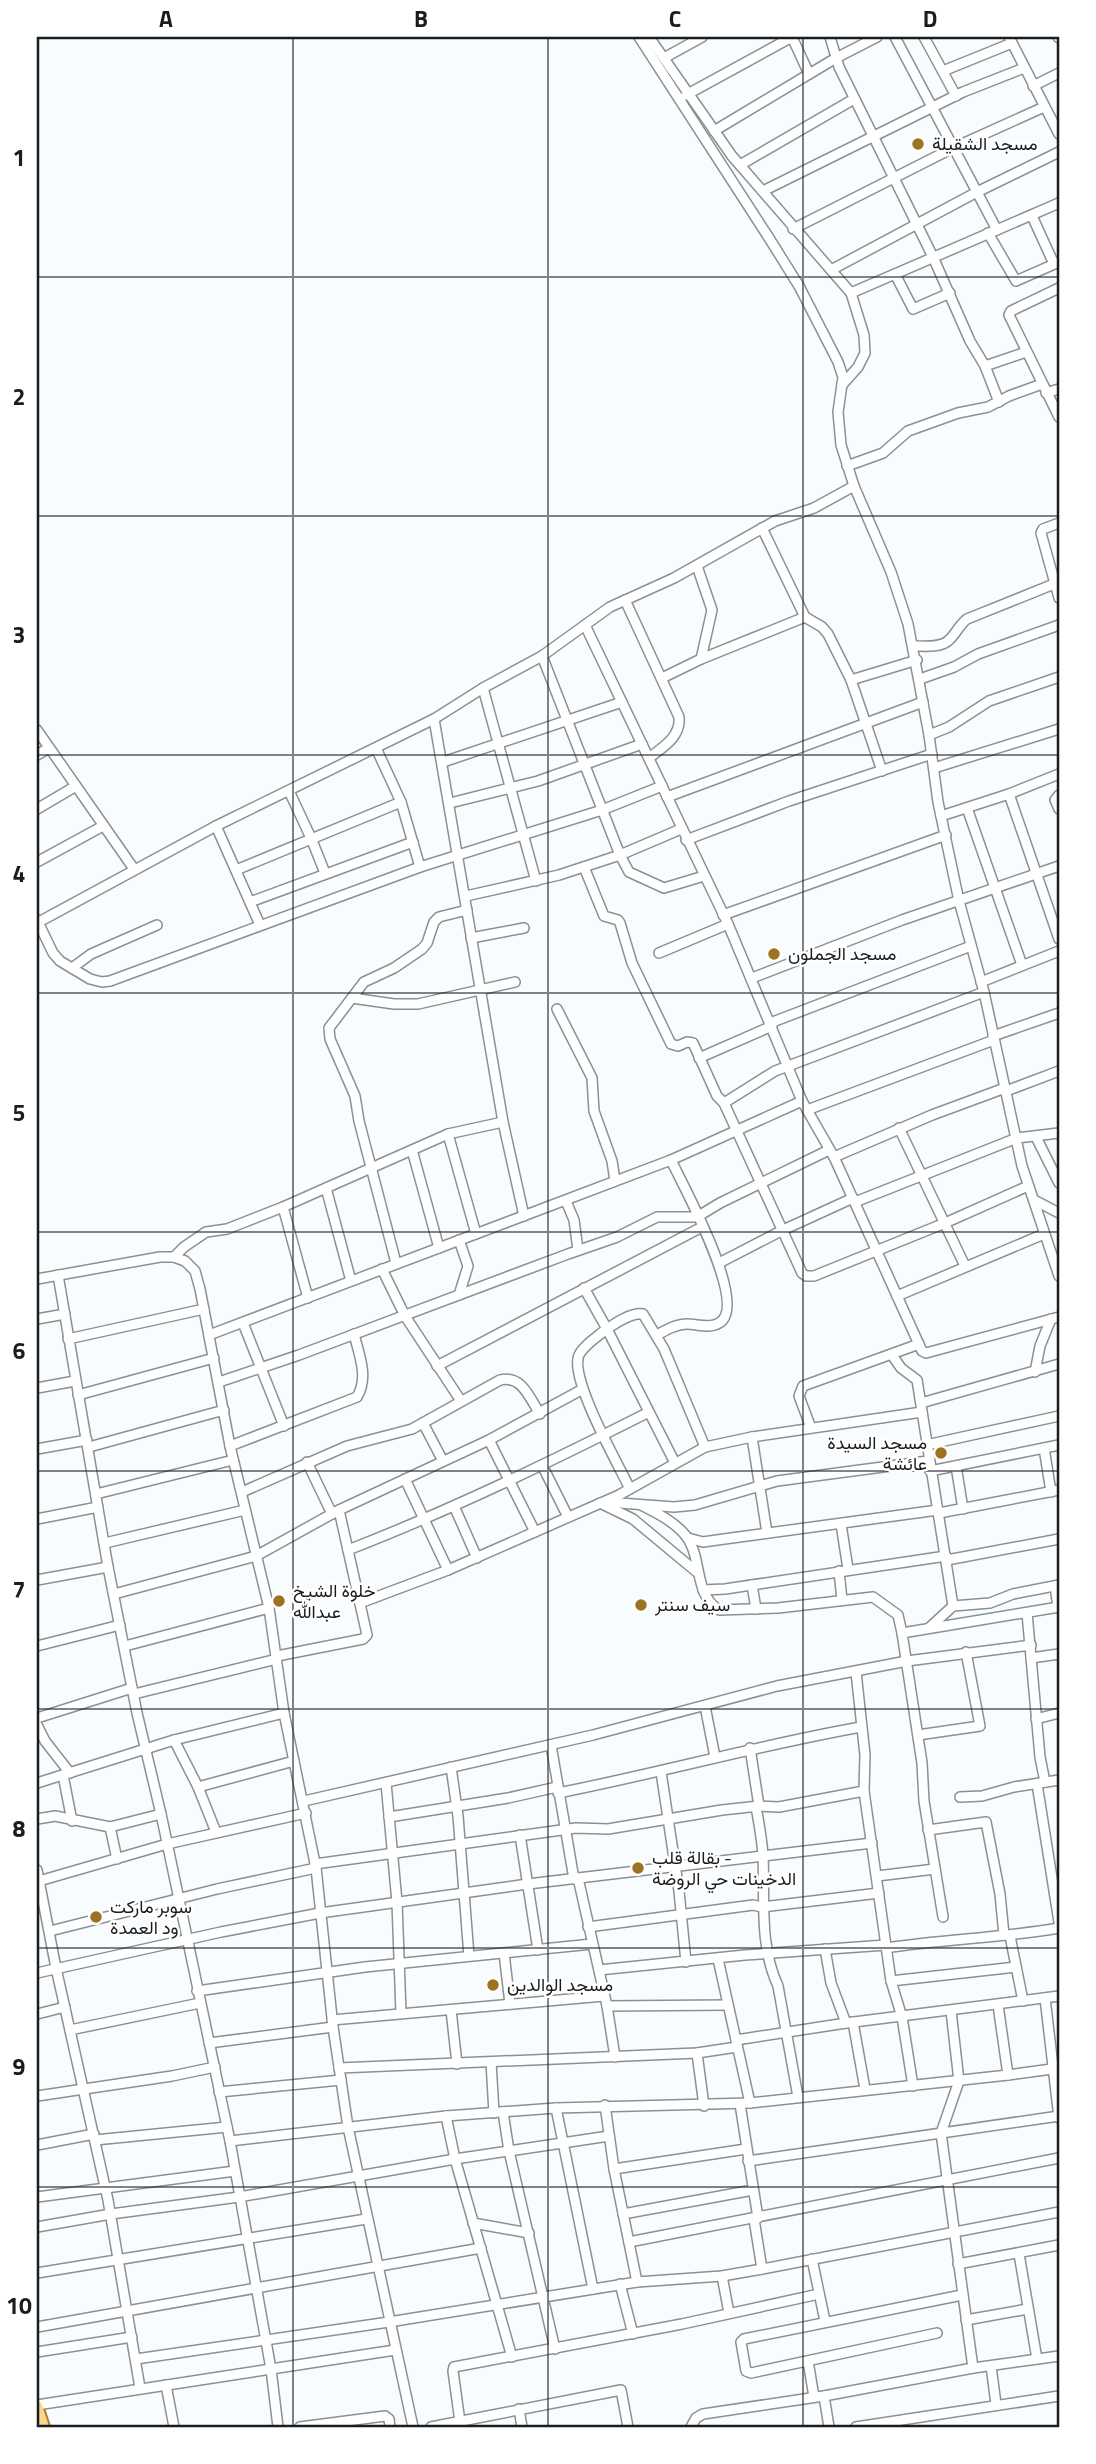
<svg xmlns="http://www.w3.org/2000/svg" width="1096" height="2464" font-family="'Titillium Web',Vazirmatn,sans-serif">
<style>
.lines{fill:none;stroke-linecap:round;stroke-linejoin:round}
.minor-casing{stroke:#889195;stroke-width:12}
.major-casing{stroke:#ac8332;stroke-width:14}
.minor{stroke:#fff;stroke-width:9}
.major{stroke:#fcd68b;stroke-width:10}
.grid{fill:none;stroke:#1a1d1f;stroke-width:2;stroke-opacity:0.55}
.poi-dot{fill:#9c7320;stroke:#fff;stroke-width:2.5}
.labels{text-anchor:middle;stroke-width:5;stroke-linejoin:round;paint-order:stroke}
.poi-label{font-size:18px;fill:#1a1d1f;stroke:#fff;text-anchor:start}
.neatline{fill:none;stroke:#1a1d1f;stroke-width:2.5}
.grid-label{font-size:23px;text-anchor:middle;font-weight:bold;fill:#1a1d1f}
</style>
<rect width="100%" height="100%" fill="#f8fcfe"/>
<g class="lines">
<g class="minor-casing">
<g id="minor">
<polyline points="649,37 732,156 851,293 864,335 865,353 858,367 842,385"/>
<polyline points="792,37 809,74"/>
<polyline points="830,37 839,67 933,257 970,341 985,366 999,402"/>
<polyline points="895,37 997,230"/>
<polyline points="924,37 956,96"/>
<polyline points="1009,37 1059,134"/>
<polyline points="1058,37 1059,38"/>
<polyline points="664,58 702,37"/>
<polyline points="943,71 1012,43"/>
<polyline points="1033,86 1059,73"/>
<polyline points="686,95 792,37"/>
<polyline points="714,131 836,58 877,37"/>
<polyline points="740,165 854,99"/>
<polyline points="763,191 963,92 1024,68"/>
<polyline points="1032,216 1054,264"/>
<polyline points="793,229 953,148 1044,107"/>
<polyline points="988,233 1016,281 1059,262"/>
<polyline points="831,270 977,192 1059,152"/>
<polyline points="895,274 913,309 950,293"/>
<polyline points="1059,288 1011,311 1009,315 1059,417"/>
<polyline points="851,293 1059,203"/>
<polyline points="985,366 1026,352"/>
<polyline points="1046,393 1059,389"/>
<polyline points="847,466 883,453 908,431 958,413 988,407 1009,396 1042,384"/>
<polyline points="854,486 891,572 908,624 929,735 938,802 959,901 984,992 1022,1166 1059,1276"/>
<polyline points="1059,523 1043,529 1041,533 1059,598"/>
<polyline points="762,528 805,617 822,627 828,634 851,680 882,771"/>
<polyline points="697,566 712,610 701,659"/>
<path d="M 625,600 L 679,717 C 681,737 663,747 649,758"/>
<polyline points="585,625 728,924 802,1101 834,1157 922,1351 926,1353 1059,1317"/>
<path d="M 914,646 C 924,646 939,648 948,641 C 956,634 959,625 967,619 L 1054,584"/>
<polyline points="542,656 620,855 629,872 664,888 704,876"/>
<polyline points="662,678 701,659 805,617"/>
<polyline points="920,679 954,667 978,654 1059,625"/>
<polyline points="851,680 917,660"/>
<polyline points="483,688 536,881"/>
<polyline points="434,719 503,1122 524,1216"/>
<polyline points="37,730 134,869"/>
<polyline points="929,735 949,727 989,701 1059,677"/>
<polyline points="376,748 401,802 420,867"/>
<polyline points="37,755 49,748"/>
<polyline points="443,762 622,702"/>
<polyline points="934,768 1059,729"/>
<polyline points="289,791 311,838 325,873"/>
<polyline points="1009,794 1059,939"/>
<polyline points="1059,795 1055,800 1059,809"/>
<polyline points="667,797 923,702"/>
<polyline points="450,803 538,781 642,744"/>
<polyline points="967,808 1022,965"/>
<polyline points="37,809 76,786"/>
<polyline points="941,816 1009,794 1059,774"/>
<polyline points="216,826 260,925"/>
<polyline points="686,840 789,801 932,754"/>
<polyline points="37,862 103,826"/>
<polyline points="584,867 604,916 618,920 620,923 632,963 671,1044 678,1046 687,1042 693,1043 717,1096 724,1103 802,1273 806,1276 814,1276 945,1223 1028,1186"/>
<polyline points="236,870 401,802"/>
<polyline points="466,896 559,875 620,855 681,829"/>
<polyline points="250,902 413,842"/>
<polyline points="723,915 946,835"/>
<polyline points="37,920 53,953 60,961 90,979 102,982 110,981 420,867 602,810 662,786"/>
<polyline points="37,923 216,826 434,719 483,688 542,656 610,607 674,578 775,521 814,508 854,486 841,445 838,412 843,377 838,362 799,286 769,238 639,37"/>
<polyline points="471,938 524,928"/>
<polyline points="659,953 728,924"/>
<polyline points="72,968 91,954 157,925"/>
<polyline points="752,978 902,920 1059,866"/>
<polyline points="981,982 1059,951"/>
<polyline points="352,998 394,1004 418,1004 515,982"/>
<polyline points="557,1009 592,1078 594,1111 612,1161 615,1181"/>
<polyline points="770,1023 971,946"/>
<polyline points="993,1036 1059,1013"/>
<polyline points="699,1058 772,1026"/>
<polyline points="1006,1091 1059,1071"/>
<polyline points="724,1103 775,1071 984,992"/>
<polyline points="807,1110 994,1040"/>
<polyline points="899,1128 965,1266"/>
<polyline points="448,1134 476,1234"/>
<polyline points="1036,1137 1059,1183"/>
<polyline points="412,1150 439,1248"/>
<polyline points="834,1157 932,1115 1005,1088"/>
<polyline points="326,1188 351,1281"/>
<polyline points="1034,1200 1059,1213"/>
<polyline points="566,1201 574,1220 578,1250"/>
<polyline points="855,1202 1017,1138 1059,1133"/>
<polyline points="283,1207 308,1298"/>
<polyline points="459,1240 468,1266 459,1295"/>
<polyline points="174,1257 184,1247 206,1232 227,1229 283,1207 448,1134 503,1122"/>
<polyline points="396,1263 359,1121 355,1096 330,1039 329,1028 364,982 394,968 422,949 427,943 434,922 439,917 467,910"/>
<polyline points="719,1263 783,1230 853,1198"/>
<polyline points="382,1269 405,1316 461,1401"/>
<polyline points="58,1275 108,1567 137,1713 161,1814 230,2141 271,2369 278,2427"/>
<polyline points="37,1279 160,1257 174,1257 185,1261 195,1271 200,1289 230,1446 269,1608 284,1713 316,1868 333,2027 348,2127 413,2427"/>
<polyline points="584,1288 607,1329 675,1463"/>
<polyline points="897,1296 1044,1234"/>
<polyline points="37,1319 65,1314"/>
<polyline points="243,1323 284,1426"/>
<polyline points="209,1335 671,1160 802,1101"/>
<path d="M 657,1335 C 666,1330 676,1324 687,1324 C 697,1324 710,1329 719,1323 C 750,1306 683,1186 671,1160"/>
<polyline points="68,1339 204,1309"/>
<polyline points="892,1355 901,1368 917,1380 953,1606"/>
<polyline points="437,1366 702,1227"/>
<polyline points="1035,1372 1040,1346 1051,1319"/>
<polyline points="219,1382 299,1355 568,1254 617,1237 657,1217 697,1217 720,1203 829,1150"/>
<polyline points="37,1388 75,1381"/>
<polyline points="78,1395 214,1358"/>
<polyline points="921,1403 1059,1364"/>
<polyline points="423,1423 443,1461"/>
<polyline points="811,1428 799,1396 803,1386 919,1344"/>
<polyline points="752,1437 767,1533"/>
<polyline points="489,1440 535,1532"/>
<polyline points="926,1445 1059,1416"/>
<path d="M 230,1446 L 357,1397 C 369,1377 359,1355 354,1334"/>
<polyline points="89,1447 224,1410"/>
<polyline points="1044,1448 1051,1492"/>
<polyline points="37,1449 87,1440"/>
<polyline points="307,1462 332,1514"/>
<polyline points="542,1465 568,1517"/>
<polyline points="956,1466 963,1509"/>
<polyline points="930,1471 1059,1445"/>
<polyline points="405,1479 448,1570"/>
<path d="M 630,1489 C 617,1462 573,1385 578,1358 C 580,1348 597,1337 604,1331 C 614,1324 631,1312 643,1314 L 664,1349 L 705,1447"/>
<path d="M 242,1492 L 347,1446 L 412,1429 L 500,1380 C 522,1375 529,1397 540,1414"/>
<polyline points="96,1494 233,1460"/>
<polyline points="606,1502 674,1507 695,1505 777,1481 928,1461"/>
<polyline points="600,1503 633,1519 698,1573"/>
<path d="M 641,1505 C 657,1513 675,1522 686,1536 C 703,1558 693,1594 719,1610 L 778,1608 L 873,1597 L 898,1615 L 902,1633"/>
<polyline points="454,1506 477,1558"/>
<polyline points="939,1513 1059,1490"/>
<polyline points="37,1519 98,1507"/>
<polyline points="841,1524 848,1569"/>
<polyline points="688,1538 703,1542 717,1540 938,1510"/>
<polyline points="105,1543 245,1510"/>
<path d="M 348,1550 C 451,1510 550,1462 649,1412"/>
<polyline points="947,1560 1059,1539"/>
<polyline points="839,1571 842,1600"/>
<polyline points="37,1580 108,1567"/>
<polyline points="752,1585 756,1609"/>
<polyline points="1055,1586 1058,1608"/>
<polyline points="703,1590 725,1589 946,1556"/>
<polyline points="114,1594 256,1556 339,1510 489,1440 583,1389"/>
<polyline points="360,1603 448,1570 619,1495 705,1447 752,1437 922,1412"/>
<polyline points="1027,1613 1040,1757 1045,1782"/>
<polyline points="929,1628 953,1606 990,1603 1013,1594 1059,1585"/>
<polyline points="37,1646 120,1625"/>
<polyline points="125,1646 269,1608"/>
<polyline points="277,1656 363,1639 367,1635 339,1510"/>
<polyline points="1031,1658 1059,1654"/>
<polyline points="856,1672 865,1755 864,1791 891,1981 902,2017 913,2086"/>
<polyline points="134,1694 277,1659"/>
<polyline points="705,1706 715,1757"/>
<polyline points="37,1718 132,1688"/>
<polyline points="1036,1719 1059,1713"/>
<polyline points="37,1725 45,1741 70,1773"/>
<polyline points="918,1735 980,1726 966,1652"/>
<polyline points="174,1740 198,1787 216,1832"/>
<polyline points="551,1745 574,1879"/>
<polyline points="750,1748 759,1806"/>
<polyline points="451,1767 458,1816 469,1956"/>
<polyline points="661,1772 679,1891 686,1962"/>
<polyline points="63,1775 72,1821"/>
<polyline points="37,1783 174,1740 284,1713"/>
<polyline points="386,1783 397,1902 401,2013"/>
<polyline points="1037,1784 1059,1922"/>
<polyline points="198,1787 294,1761"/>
<path d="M 558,1793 C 660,1773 759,1745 861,1727"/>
<polyline points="960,1797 982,1796 1014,1787 1059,1780"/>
<polyline points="304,1801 593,1735 777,1686 907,1661 1031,1645"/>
<path d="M 756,1807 C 759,1823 762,1840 763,1856 C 765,1900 759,1945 778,1986 L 798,2097"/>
<polyline points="389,1817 508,1798 557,1787"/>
<polyline points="37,1819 55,1816 110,1827 161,1814"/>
<polyline points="110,1827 117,1859"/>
<polyline points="928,1830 986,1822 1000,1894 1004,1935"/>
<polyline points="520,1835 538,1950"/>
<polyline points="315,1864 576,1828 608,1829 722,1810 759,1806 779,1807 864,1791"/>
<polyline points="37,1870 56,1968 108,2200 140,2388"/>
<polyline points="877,1876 935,1869"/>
<polyline points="578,1878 607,2006 615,2057"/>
<polyline points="39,1881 167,1844 306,1813"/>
<polyline points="943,1917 924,1801 922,1763 902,1633 1059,1607"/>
<polyline points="588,1927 753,1905 762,1907 879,1893"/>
<polyline points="50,1931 217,1889 316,1868"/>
<polyline points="1010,1936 1023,2001"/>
<path d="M 886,1948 C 944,1939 1002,1938 1059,1928"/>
<polyline points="825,1949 831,1983 846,2023"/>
<polyline points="504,1953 510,2004"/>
<polyline points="718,1959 750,2103 1008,2075 1059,2068"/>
<polyline points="599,1970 745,1955 886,1945"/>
<polyline points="37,1973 221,1932 320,1913 528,1884 872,1843"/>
<polyline points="891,1981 1016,1967"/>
<polyline points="197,1991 365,1967 592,1944"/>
<polyline points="1045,1998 1059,2118"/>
<polyline points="998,2005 1008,2075"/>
<polyline points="607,2006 728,2005"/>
<polyline points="451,2010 457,2064"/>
<polyline points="951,2011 959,2081 941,2133 973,2368"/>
<polyline points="37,2014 65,2007"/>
<polyline points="332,2020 604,1996"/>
<polyline points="853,2022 865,2089"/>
<polyline points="70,2030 200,2003"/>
<polyline points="736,2040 846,2023 1059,1996"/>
<polyline points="209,2043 333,2027"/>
<polyline points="697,2053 704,2106"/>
<polyline points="491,2062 494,2113"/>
<polyline points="339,2068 697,2053 737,2047"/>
<polyline points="219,2092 341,2080"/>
<polyline points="37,2096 172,2076 215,2067"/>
<polyline points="740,2104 758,2218"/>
<polyline points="605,2105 614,2169 637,2282"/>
<polyline points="556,2108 593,2289"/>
<polyline points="503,2112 509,2151 555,2349"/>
<polyline points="446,2116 455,2159 512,2357"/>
<polyline points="95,2140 227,2127"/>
<polyline points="230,2141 446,2116 556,2108 750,2103"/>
<polyline points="37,2145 94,2134"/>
<polyline points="748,2161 1059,2116"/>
<polyline points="614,2169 746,2149"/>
<polyline points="37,2197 235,2171"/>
<polyline points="623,2214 753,2190"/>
<polyline points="754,2219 762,2269"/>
<polyline points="473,2223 529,2233"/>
<polyline points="37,2227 111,2214 239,2197 455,2159 609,2136"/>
<polyline points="629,2242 1059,2158"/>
<polyline points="1019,2254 1037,2359"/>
<polyline points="812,2259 825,2321"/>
<polyline points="958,2264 1059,2245"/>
<polyline points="37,2273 366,2219"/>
<polyline points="722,2276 729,2313"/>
<polyline points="620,2284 633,2334"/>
<polyline points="966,2320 1028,2309"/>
<polyline points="37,2327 481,2248"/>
<polyline points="937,2333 751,2373 746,2371 741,2342 744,2339 962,2295"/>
<polyline points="37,2352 132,2337"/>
<polyline points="136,2359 389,2322 637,2282 722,2276 762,2269 1059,2212"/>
<polyline points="808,2361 814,2397"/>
<polyline points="991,2366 996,2404"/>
<polyline points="166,2385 174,2427"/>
<polyline points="824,2396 829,2427"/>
<polyline points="37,2405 395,2350"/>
<polyline points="519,2409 522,2427"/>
<polyline points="460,2422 453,2371 454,2367 682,2324 819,2294"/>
<polyline points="300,2427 385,2416 389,2419 390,2427"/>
<polyline points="431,2427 621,2390 628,2427"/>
<polyline points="691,2427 696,2418 703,2414 824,2396 973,2368 1059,2356"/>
<polyline points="856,2427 1059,2396"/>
</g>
</g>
<g class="major-casing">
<polyline id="major" points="37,2406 44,2427"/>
</g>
<use href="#minor" class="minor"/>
<use href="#major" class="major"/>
</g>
<path class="grid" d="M 293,37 L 293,2427M 548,37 L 548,2427M 803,37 L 803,2427M 37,277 L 1059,277M 37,516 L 1059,516M 37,755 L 1059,755M 37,993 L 1059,993M 37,1232 L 1059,1232M 37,1471 L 1059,1471M 37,1709 L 1059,1709M 37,1948 L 1059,1948M 37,2187 L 1059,2187"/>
<g class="poi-dot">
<circle cx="918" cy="144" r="7"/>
<circle cx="774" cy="954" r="7"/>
<circle cx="941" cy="1453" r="7"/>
<circle cx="279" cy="1601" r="7"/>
<circle cx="641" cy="1605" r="7"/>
<circle cx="638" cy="1868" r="7"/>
<circle cx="96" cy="1917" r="7"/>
<circle cx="493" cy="1985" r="7"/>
</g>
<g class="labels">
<g class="poi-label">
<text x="932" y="150">مسجد الشقيلة</text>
<text x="788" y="960">مسجد الجملون</text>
<text x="927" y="1449" text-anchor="end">مسجد السيدة<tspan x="927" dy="21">عائشة</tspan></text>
<text x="293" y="1597">خلوة الشيخ<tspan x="293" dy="21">عبدالله</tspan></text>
<text x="655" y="1611">سيف سنتر</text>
<text x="652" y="1864">بقالة قلب -<tspan x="652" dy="21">الدخينات حي الروضة</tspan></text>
<text x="110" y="1913">سوبر ماركت<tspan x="110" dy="21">ود العمدة</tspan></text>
<text x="507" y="1991">مسجد الوالدين</text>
</g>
</g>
<rect width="1096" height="2464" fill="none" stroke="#ffffff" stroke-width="77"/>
<rect x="38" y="38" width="1020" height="2388" class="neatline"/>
<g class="grid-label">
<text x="166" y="27">A</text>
<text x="421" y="27">B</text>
<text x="675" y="27">C</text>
<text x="930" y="27">D</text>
<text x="19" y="166">1</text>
<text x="19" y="405">2</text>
<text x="19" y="643">3</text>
<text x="19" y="882">4</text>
<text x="19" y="1121">5</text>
<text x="19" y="1359">6</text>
<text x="19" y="1598">7</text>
<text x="19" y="1837">8</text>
<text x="19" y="2075">9</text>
<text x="19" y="2314">10</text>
</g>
</svg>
